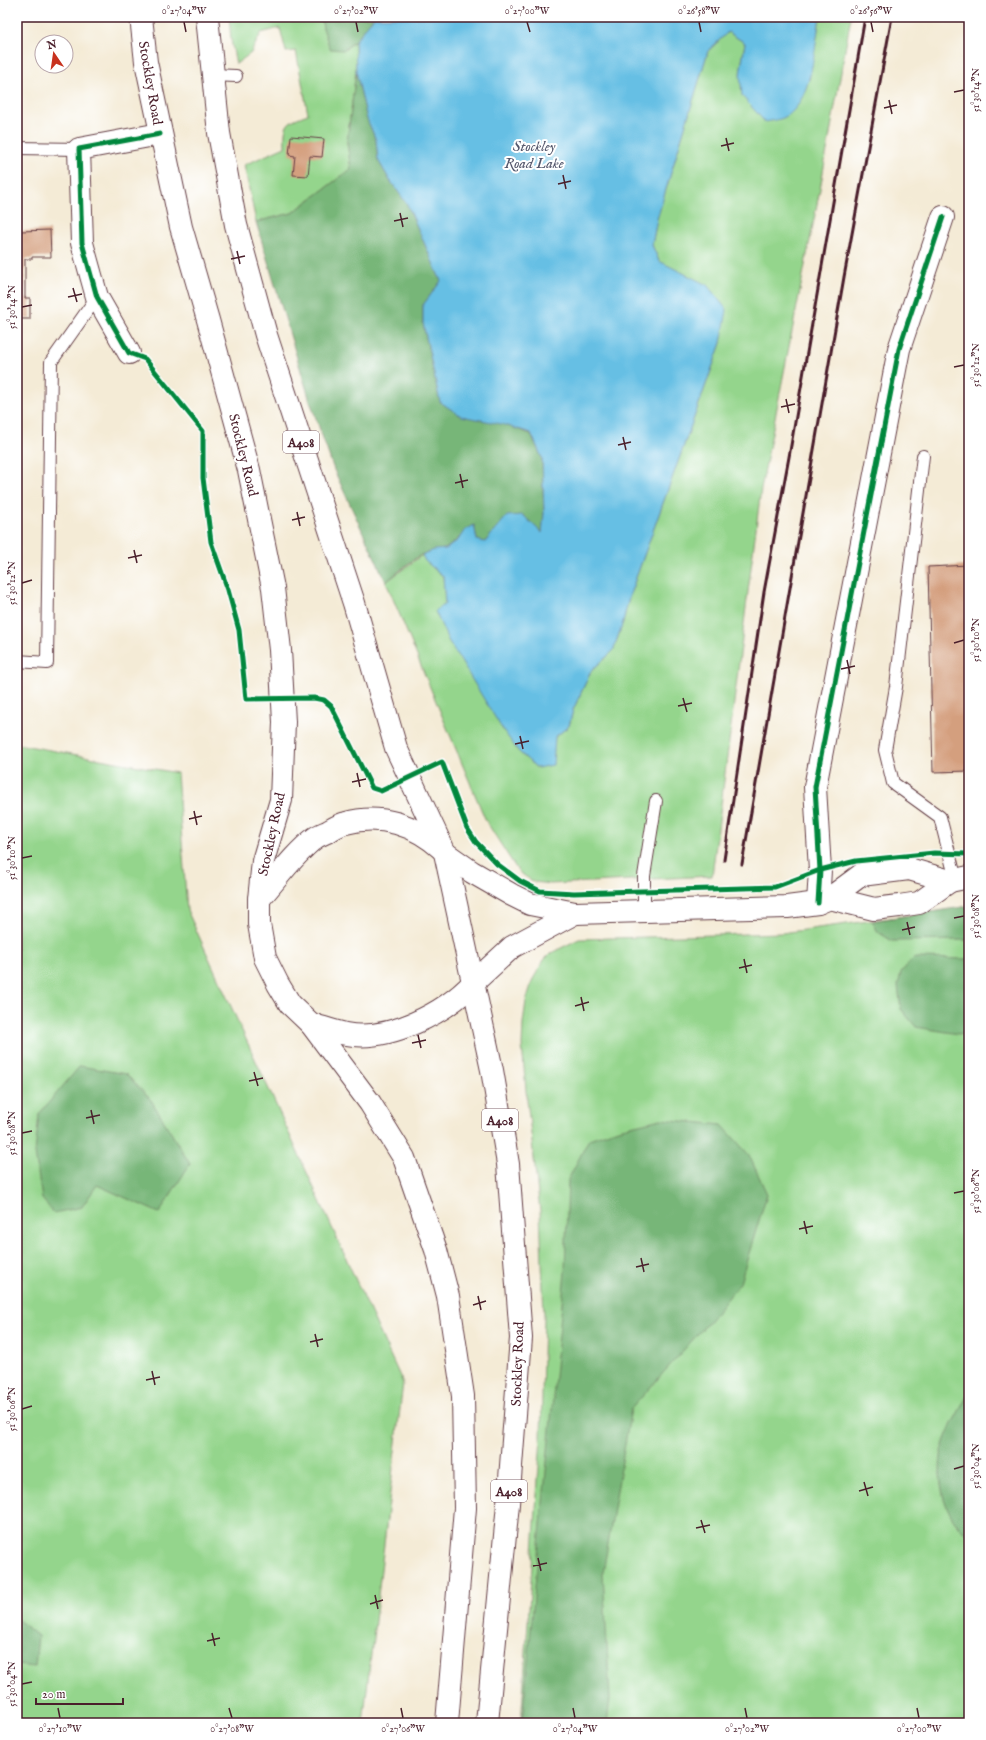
<svg xmlns="http://www.w3.org/2000/svg" width="986" height="1740" font-family="'IM FELL English',serif">
<style>
.green{fill:#94d58c;stroke:#6f7a5c}
.forest{fill:#77b678;stroke:#606a52}
.water{fill:#66bfe4;stroke:#586f88}
.building{fill:#d49f7e}
.lines{fill:none;stroke-linecap:round;stroke-linejoin:round}
.service-casing{stroke:#643e45;stroke-width:14}
.minor-casing{stroke:#643e45;stroke-width:24}
.primary-casing{stroke:#643e45;stroke-width:24}
.service{stroke:#fff;stroke-width:12}
.minor{stroke:#fff;stroke-width:22}
.primary{stroke:#fff;stroke-width:22}
.rail{stroke:#4a1f2b;stroke-width:3}
.cycleway-casing{stroke:#fff;stroke-width:8}
.cycleway{stroke:#00873e;stroke-width:5}
.ticks{fill:none;stroke:#4a1f2b;stroke-width:1.5}
.labels{text-anchor:middle;stroke-width:4;stroke-linejoin:round;paint-order:stroke}
.shield{fill:#fff;stroke:#80626b;stroke-width:1}
.shield-label{font-size:13px;font-weight:bold;fill:#4a1f2b}
.street-label{font-size:14px;fill:#4a1f2b;stroke:#fff}
.water-label{font-size:15px;font-style:italic;fill:#54576c;stroke:#fff}
.neatline{fill:none;stroke:#4a1f2b;stroke-width:1.5}
.ticks-label{font-size:10px;text-anchor:middle;fill:#4a1f2b}
</style>
<rect width="100%" height="100%" fill="#fff"/>
<filter id="ink" filterUnits="userSpaceOnUse"><feTurbulence type="fractalNoise" baseFrequency=".025" numOctaves="2"/><feDisplacementMap in="SourceGraphic" scale="8" xChannelSelector="R" yChannelSelector="G"/><feConvolveMatrix kernelMatrix="1 2 1 2 8 2 1 2 1" color-interpolation-filters="sRGB"/></filter>
<filter id="wash" filterUnits="userSpaceOnUse"><feTurbulence type="fractalNoise" baseFrequency=".012" numOctaves="4" result="noise"/><feDisplacementMap in="SourceGraphic" scale="16" xChannelSelector="R" yChannelSelector="G"/><feGaussianBlur stdDeviation="0.9" result="paint"/><feColorMatrix in="noise" values="0 0 0 0 0 0 0 0 0 0 0 0 0 0 0 0 0 1.4 0 .05"/><feComposite in="paint" operator="in"/></filter>
<g filter="url(#wash)">
<rect width="100%" height="100%" fill="#f4ebd6"/>
<g class="green">
<path d="M 229,17 L 321,17 L 323,28 L 344,50 L 355,41 L 356,71 L 347,142 L 351,169 L 292,213 L 256,222 L 244,165 L 285,147 C 284,123 286,122 308,114 L 296,51 L 286,52 L 280,28 L 261,33 L 251,53 L 236,64 L 231,40 Z"/>
<polygon points="820,17 851,17 820,189 761,489 712,876 550,884 534,882 520,873 514,865 486,821 386,582 422,555 432,567 443,576 448,640 518,751 537,768 555,737 569,726 573,710 591,671 613,651 623,622 629,597 721,343 659,261 652,245 657,219 708,51 728,32 745,43 740,74 809,81"/>
<polygon points="17,744 177,773 187,910 403,1383 363,1723 17,1723"/>
<polygon points="969,907 969,1723 521,1723 541,1437 544,1316 540,1211 526,1091 522,1045 523,1023 526,1001 533,979 544,960 551,953 579,939 782,933"/>
</g>
<g class="forest">
<polygon points="321,17 374,17 355,41 344,50 330,49 323,28"/>
<path d="M 356,71 L 367,119 L 376,140 L 378,160 L 389,179 L 407,204 L 441,281 L 423,305 L 423,323 L 440,402 L 531,434 L 542,458 L 544,513 L 542,534 L 507,517 L 485,542 L 477,540 L 474,525 C 464,531 458,541 448,547 C 442,552 429,551 421,555 C 409,562 397,573 386,582 L 334,470 L 310,401 L 256,222 L 292,213 L 351,169 L 347,142 Z"/>
<polygon points="969,906 969,940 892,941 878,932 872,921"/>
<polygon points="914,958 969,959 969,1037 965,1035 916,1027 901,1009 898,986 901,972"/>
<polygon points="80,1066 126,1074 151,1100 190,1164 159,1213 97,1185 82,1207 54,1213 42,1199 35,1153 39,1114"/>
<polygon points="661,1119 722,1125 749,1155 767,1194 740,1283 713,1317 631,1409 603,1573 610,1699 607,1723 522,1723 565,1272 568,1180 589,1139 618,1129"/>
<path d="M 969,1393 L 969,1535 C 941,1516 935,1473 944,1442 C 949,1427 961,1408 969,1393 Z"/>
<polygon points="17,1619 38,1636 35,1667 17,1665"/>
</g>
<path class="water" d="M 374,17 L 820,17 C 815,44 812,106 783,118 C 778,120 771,121 765,122 L 742,96 L 740,74 L 745,43 L 728,32 L 708,51 L 657,219 L 652,245 L 659,261 L 707,285 L 727,310 L 721,343 L 629,597 L 623,622 L 613,651 L 591,671 L 573,710 L 569,726 L 555,737 L 553,765 L 537,768 L 518,751 L 501,727 L 448,640 L 435,611 L 445,604 L 443,576 L 425,561 L 422,555 L 434,550 L 446,549 L 458,540 L 464,531 L 474,525 L 477,540 L 485,542 L 507,516 L 523,515 L 542,533 L 544,513 L 542,458 L 531,433 L 501,424 L 461,416 L 440,402 L 423,323 L 423,305 L 441,281 L 407,204 L 389,179 L 378,160 L 376,140 L 367,119 L 356,71 L 355,41 Z"/>
<g id="blocks">
<g class="building">
<polygon points="291,136 324,139 322,157 310,156 308,176 293,175 295,156 289,155"/>
<polygon points="50,230 51,257 32,257 32,259 25,259 25,298 30,298 30,319 17,319 17,236 21,236 21,231"/>
<polygon points="969,565 969,771 933,772 928,567"/>
</g>
</g>
</g>
<g filter="url(#ink)">
<use href="#blocks" fill-opacity="0" stroke="#643e45" stroke-width="1"/>
<g class="lines">
<g class="service-casing">
<g id="service">
<polyline points="212,75 236,76"/>
<polyline points="17,148 79,149"/>
<polyline points="923,456 896,687 885,750 893,783 940,817 956,880"/>
<polyline points="17,661 47,663 51,362 97,297"/>
<polyline points="644,911 644,876 656,801"/>
</g>
</g>
<g class="minor-casing">
<g id="minor">
<polyline points="129,353 97,297 82,243 79,149 160,134"/>
<polyline points="445,853 472,872 512,895 530,904 575,913 787,907 818,903 830,898 861,875 909,869 950,881 969,877"/>
<polyline points="830,898 874,909 899,906 919,903 950,881"/>
<polyline points="818,903 820,870 815,787 899,349 943,217"/>
<polyline points="473,983 512,947 575,913"/>
</g>
</g>
<g class="primary-casing">
<g id="primary">
<polyline points="141,17 146,62 181,227 208,320 249,470 273,588 280,650 284,722 281,800 263,861 259,899 259,924 265,958 278,984 290,1004 311,1024 370,1103 404,1158 436,1250 448,1296 463,1396 465,1508 447,1723"/>
<polyline points="207,17 219,133 236,225 266,335 354,603 396,748 445,853 492,1070 508,1164 521,1338 508,1504 487,1723"/>
<path d="M 259,899 C 277,879 294,854 315,838 C 319,835 325,833 329,831 C 334,828 340,824 346,823 C 380,813 416,825 442,849"/>
<path d="M 311,1024 C 322,1027 334,1032 346,1034 C 389,1042 445,1013 473,983"/>
</g>
</g>
<use href="#service" class="service"/>
<use href="#minor" class="minor"/>
<use href="#primary" class="primary"/>
<g class="rail">
<polyline points="724,860 764,592 789,457 865,17"/>
<polyline points="742,864 844,277 892,17"/>
</g>
<g class="cycleway-casing">
<g id="cycleway">
<polyline points="160,134 79,149 82,243 97,297 129,353 145,359 203,431 203,478 211,542 228,590 239,630 246,699 314,698 324,700 331,706 372,788 381,791 442,762 467,828 476,842 497,864 520,881 540,891 574,893 775,887 820,870 856,861 934,853 969,854"/>
<polyline points="818,903 820,870 815,787 899,349 943,217"/>
</g>
</g>
<use href="#cycleway" class="cycleway"/>
</g>
</g>
<path class="ticks" d="M 184,22 L 186,32M 356,22 L 358,32M 527,22 L 530,32M 699,22 L 701,32M 871,22 L 873,32M 954,92 L 964,90M 889,100 L 892,114M 884,108 L 897,105M 726,138 L 729,151M 721,146 L 734,143M 563,175 L 566,189M 558,184 L 571,181M 400,213 L 403,227M 394,221 L 408,218M 237,251 L 240,264M 231,259 L 245,256M 73,288 L 77,302M 68,297 L 82,294M 22,307 L 32,305M 954,367 L 964,365M 786,399 L 789,413M 781,407 L 795,404M 623,437 L 626,450M 618,445 L 631,442M 460,474 L 463,488M 455,483 L 468,480M 297,512 L 300,526M 292,520 L 305,517M 134,550 L 137,563M 128,558 L 142,555M 22,583 L 32,580M 954,643 L 964,640M 847,660 L 850,674M 841,669 L 855,666M 683,698 L 687,712M 678,706 L 692,703M 520,736 L 523,749M 515,744 L 529,741M 357,773 L 360,787M 352,782 L 366,779M 194,811 L 197,825M 189,819 L 202,816M 22,858 L 32,856M 954,918 L 964,916M 907,922 L 910,935M 902,930 L 915,927M 744,959 L 747,973M 739,968 L 752,965M 581,997 L 584,1011M 575,1006 L 589,1002M 418,1035 L 421,1048M 412,1043 L 426,1040M 254,1072 L 258,1086M 249,1081 L 263,1078M 91,1110 L 94,1124M 86,1118 L 100,1115M 22,1133 L 32,1131M 954,1193 L 964,1191M 804,1221 L 807,1234M 799,1229 L 813,1226M 641,1258 L 644,1272M 636,1267 L 649,1264M 478,1296 L 481,1310M 473,1305 L 486,1301M 315,1334 L 318,1347M 310,1342 L 323,1339M 152,1371 L 155,1385M 146,1380 L 160,1377M 22,1409 L 32,1406M 954,1469 L 964,1466M 864,1482 L 868,1496M 859,1491 L 873,1487M 701,1520 L 705,1533M 696,1528 L 710,1525M 538,1558 L 541,1571M 533,1566 L 547,1563M 375,1595 L 378,1609M 370,1604 L 383,1600M 212,1633 L 215,1646M 207,1641 L 220,1638M 22,1684 L 32,1682M 58,1708 L 60,1718M 229,1708 L 232,1718M 401,1708 L 403,1718M 573,1708 L 575,1718M 745,1708 L 747,1718M 917,1708 L 919,1718"/>
<g class="labels">
<g class="shield">
<rect x="283" y="431" width="36" height="22" rx="3"/>
<rect x="482" y="1109" width="36" height="22" rx="3"/>
<rect x="491" y="1480" width="36" height="22" rx="3"/>
</g>
<g class="shield-label">
<text x="301" y="447">A408</text>
<text x="500" y="1125">A408</text>
<text x="509" y="1496">A408</text>
</g>
<g class="street-label">
<text transform="translate(151 83) rotate(80)" y="5">Stockley Road</text>
<text transform="translate(244 455) rotate(76)" y="5">Stockley Road</text>
<text transform="translate(271 834) rotate(-78)" y="5">Stockley Road</text>
<text transform="translate(517 1364) rotate(-88)" y="5">Stockley Road</text>
</g>
<g class="water-label">
<text x="534" y="151">Stockley<tspan x="534" dy="17">Road Lake</tspan></text>
</g>
</g>
<rect width="986" height="1740" fill="none" stroke="#fff" stroke-width="44"/>
<g transform="translate(54 54) rotate(347)"><circle r="19" fill="#ffffff" stroke="#b7a5aa"/>
<path d="M0-3L7 15L0 10L-7 15Z" fill="#c8321e"/>
<text y="-6" font-size="11" font-weight="bold" text-anchor="middle" fill="#4a1f2b">N</text>
</g>
<path d="M36 1698v6h87v-6" fill="none" stroke="#4a1f2b" stroke-width="2"/>
<text x="42" y="1698" font-size="12" fill="#4a1f2b" stroke="#ffffff" stroke-width="3" paint-order="stroke">20 m</text>
<rect x="22" y="22" width="942" height="1696" class="neatline"/>
<g class="ticks-label">
<text x="184" y="14">0°27'04"W</text>
<text x="356" y="14">0°27'02"W</text>
<text x="527" y="14">0°27'00"W</text>
<text x="699" y="14">0°26'58"W</text>
<text x="871" y="14">0°26'56"W</text>
<text transform="translate(975 90) rotate(-90)" y="4">51°30'14"N</text>
<text transform="translate(11 307) rotate(-90)" y="4">51°30'14"N</text>
<text transform="translate(975 365) rotate(-90)" y="4">51°30'12"N</text>
<text transform="translate(11 583) rotate(-90)" y="4">51°30'12"N</text>
<text transform="translate(975 640) rotate(-90)" y="4">51°30'10"N</text>
<text transform="translate(11 858) rotate(-90)" y="4">51°30'10"N</text>
<text transform="translate(975 916) rotate(-90)" y="4">51°30'08"N</text>
<text transform="translate(11 1133) rotate(-90)" y="4">51°30'08"N</text>
<text transform="translate(975 1191) rotate(-90)" y="4">51°30'06"N</text>
<text transform="translate(11 1409) rotate(-90)" y="4">51°30'06"N</text>
<text transform="translate(975 1466) rotate(-90)" y="4">51°30'04"N</text>
<text transform="translate(11 1684) rotate(-90)" y="4">51°30'04"N</text>
<text x="60" y="1732">0°27'10"W</text>
<text x="232" y="1732">0°27'08"W</text>
<text x="403" y="1732">0°27'06"W</text>
<text x="575" y="1732">0°27'04"W</text>
<text x="747" y="1732">0°27'02"W</text>
<text x="919" y="1732">0°27'00"W</text>
</g>
</svg>
